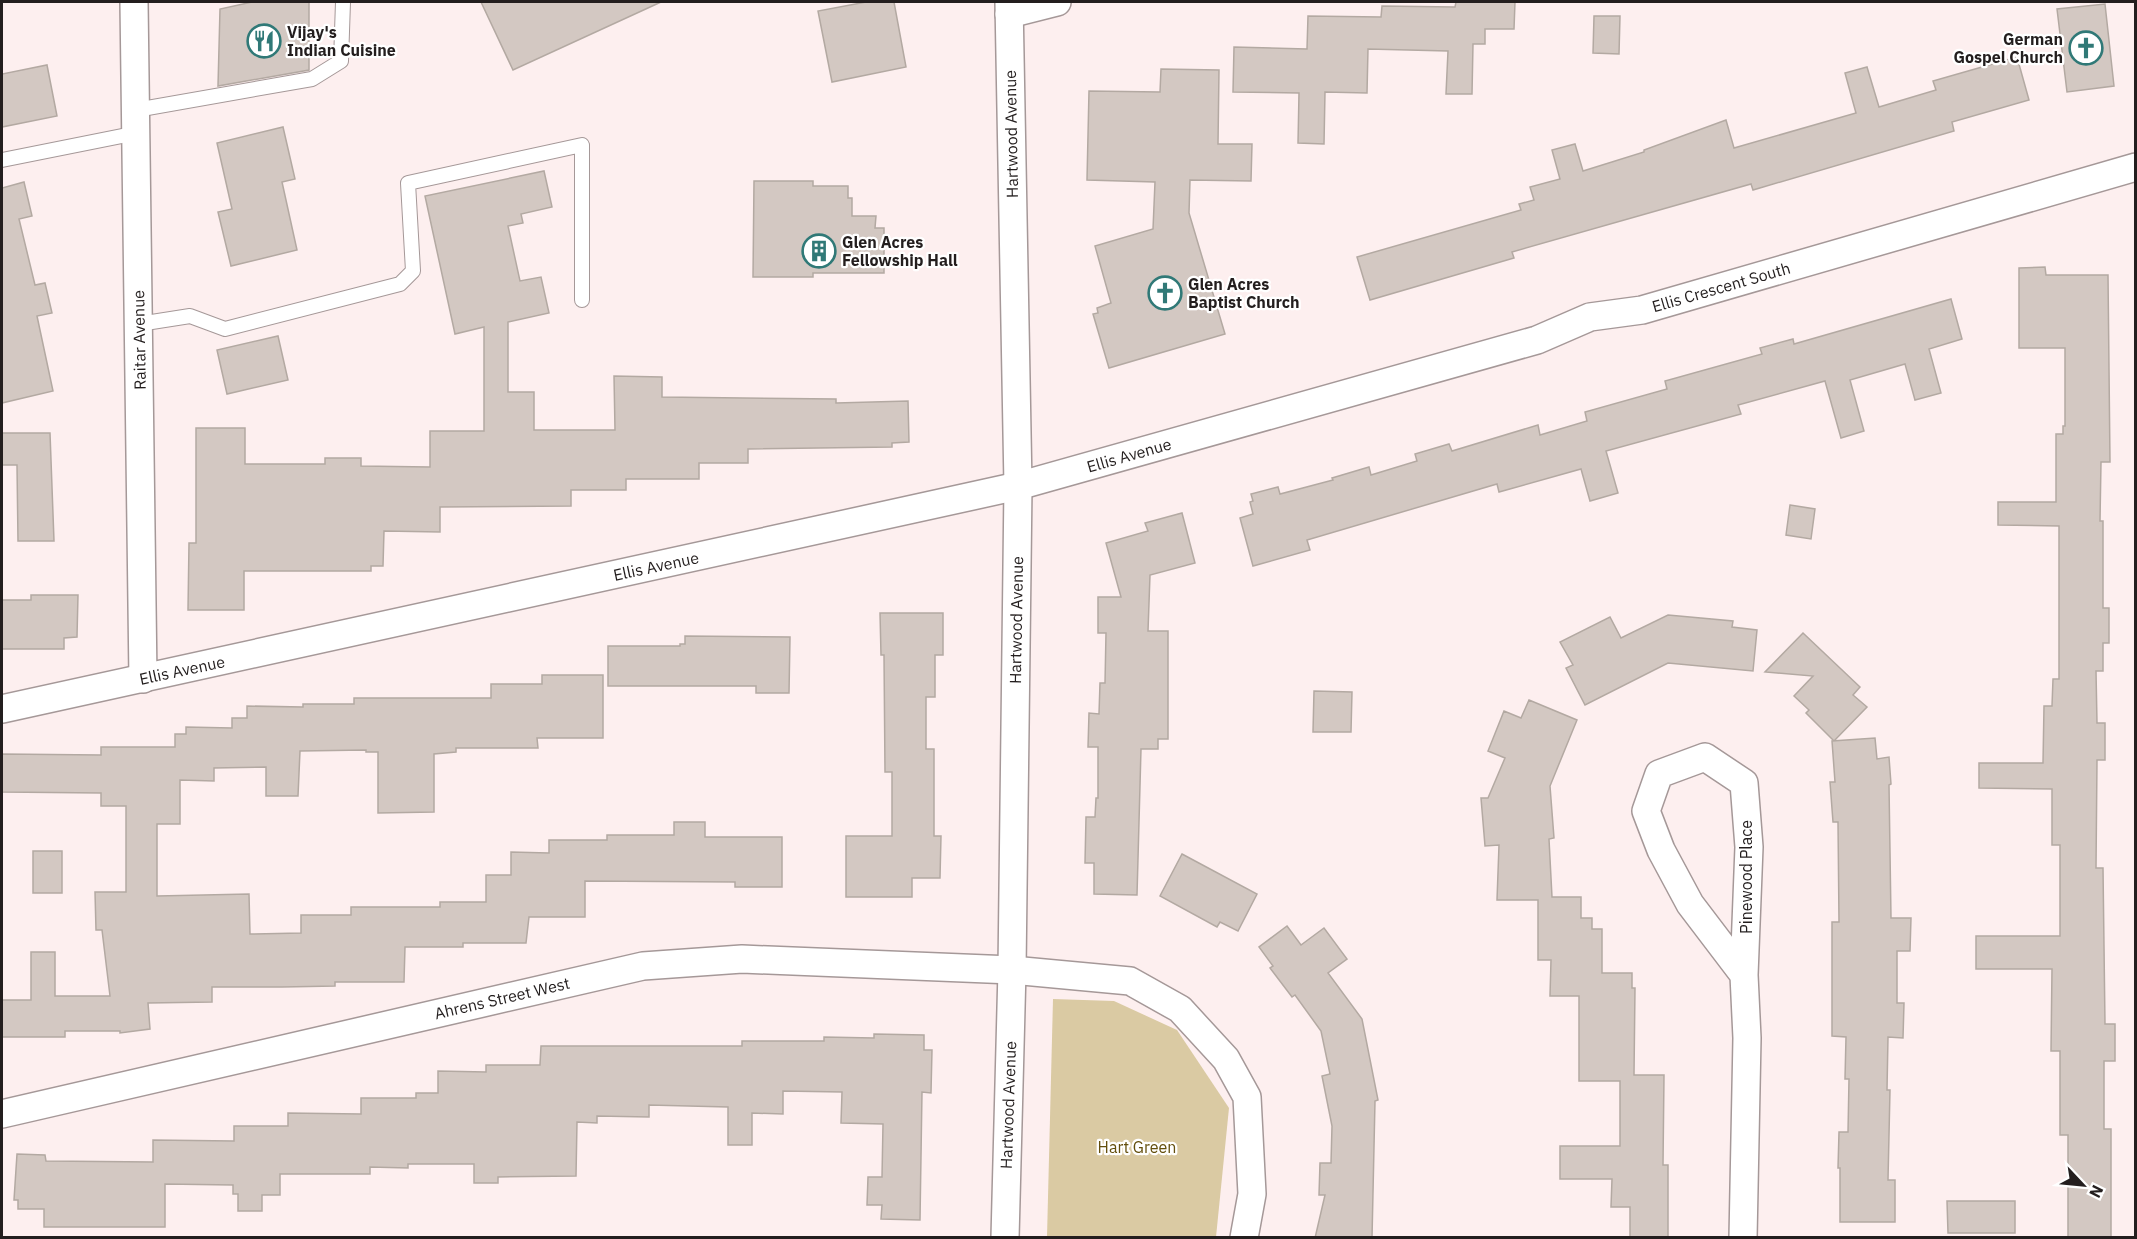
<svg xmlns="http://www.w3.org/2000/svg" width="2137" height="1239" font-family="'IBM Plex Sans',sans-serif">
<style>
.green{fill:#dacaa3}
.building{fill:#d3c8c2;stroke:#b3a9a2;stroke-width:1.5}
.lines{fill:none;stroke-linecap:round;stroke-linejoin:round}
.service-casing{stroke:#a59898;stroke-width:16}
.minor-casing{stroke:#a59898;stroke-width:30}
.service{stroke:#fff;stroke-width:14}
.minor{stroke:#fff;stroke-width:27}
.labels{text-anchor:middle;stroke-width:4.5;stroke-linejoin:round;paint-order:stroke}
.poi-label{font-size:16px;font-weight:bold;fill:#231e1e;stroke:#fff;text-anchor:start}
.street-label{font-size:16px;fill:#231e1e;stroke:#fff}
.park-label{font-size:16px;fill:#634e0c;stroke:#fff}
</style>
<rect width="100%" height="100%" fill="#fdefef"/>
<polygon class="green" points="1053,999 1114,1001 1177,1030 1229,1108 1216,1237 1047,1237"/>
<g class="building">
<polygon points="252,2 309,2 309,70 218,86 220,9"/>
<polygon points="481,2 661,2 513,70"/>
<polygon points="866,2 894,2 906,67 832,82 818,11"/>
<polygon points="1456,2 1515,2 1514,29 1485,29 1485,44 1473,44 1472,94 1446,94 1448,51 1368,49 1367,93 1325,92 1324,144 1298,143 1299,93 1233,92 1234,47 1307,49 1308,16 1381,17 1382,6 1455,7"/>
<polygon points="2105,4 2114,86 2067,92 2057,9"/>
<polygon points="1594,16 1620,16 1619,54 1593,53"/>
<polygon points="2017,57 2029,100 1952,122 1954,131 1753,190 1751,184 1512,252 1514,258 1370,300 1357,257 1521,210 1519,204 1534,200 1530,187 1560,179 1552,150 1575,144 1583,171 1644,152 1644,150 1726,120 1734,148 1856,113 1845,73 1867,67 1879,107 1936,90 1933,81"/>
<polygon points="47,65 57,116 2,127 2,74"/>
<polygon points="1161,69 1219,70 1218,144 1252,144 1251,181 1190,180 1189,213 1225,334 1109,368 1093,314 1098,313 1097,308 1111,303 1095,246 1153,229 1155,182 1087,180 1089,91 1160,92"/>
<polygon points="283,127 295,179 282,182 297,250 231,266 218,212 232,209 217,143"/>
<polygon points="544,171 552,207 521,214 523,223 508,226 520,281 541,277 549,313 508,322 508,392 534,392 534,430 615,430 614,376 662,377 662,397 836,399 836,403 908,401 909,442 892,443 892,447 748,449 748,463 699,463 699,479 626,479 626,490 571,490 571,506 440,507 440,532 384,531 383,566 371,566 371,571 244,571 244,610 188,610 189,543 196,543 196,428 245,428 245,464 325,464 325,458 361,458 361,466 430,467 430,431 484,431 484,327 455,334 425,196"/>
<polygon points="754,181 813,181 813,186 848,186 848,198 852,198 852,216 876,216 875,228 884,228 884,273 813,273 813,277 753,277"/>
<polygon points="24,182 32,216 19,219 35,285 45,283 52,313 37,316 53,391 2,403 2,188"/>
<polygon points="2045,267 2046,275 2108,275 2110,462 2101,462 2100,521 2103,521 2103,608 2109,608 2109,643 2103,643 2103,671 2096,671 2097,723 2105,723 2105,760 2097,760 2096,868 2103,868 2105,1024 2115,1024 2115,1061 2104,1061 2104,1129 2111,1129 2111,1238 2068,1238 2068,1135 2060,1135 2060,1051 2051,1051 2052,969 1976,969 1976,936 2060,936 2060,845 2052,845 2052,789 1979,788 1979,763 2043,763 2044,706 2052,706 2053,679 2059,679 2059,526 1998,525 1998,502 2056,502 2056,434 2063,434 2063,426 2065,426 2065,348 2019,348 2019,268"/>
<polygon points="1951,299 1962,339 1929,349 1941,393 1915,400 1905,364 1850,380 1864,431 1841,438 1825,381 1738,405 1741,414 1606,451 1618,493 1590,501 1581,469 1499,492 1497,484 1307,540 1310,550 1253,566 1240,518 1253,514 1250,502 1253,501 1251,494 1278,487 1280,494 1333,480 1332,478 1369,467 1371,475 1417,461 1415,454 1449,444 1452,451 1538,425 1540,435 1587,421 1585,412 1667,389 1665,381 1762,354 1760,348 1793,339 1794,344"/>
<polygon points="278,336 288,380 227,394 217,350"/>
<polygon points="2,433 50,433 54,541 18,541 17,465 2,465"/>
<polygon points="1790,505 1815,509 1811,539 1786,535"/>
<polygon points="1182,513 1195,563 1150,575 1148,631 1168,631 1168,739 1158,739 1158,749 1141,749 1137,895 1094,894 1094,863 1085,863 1086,817 1095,817 1096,798 1098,798 1098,747 1088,747 1089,713 1099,714 1100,683 1105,683 1106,633 1098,633 1098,597 1121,597 1106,543 1148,531 1145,523"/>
<polygon points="31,595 78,595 77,637 64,638 64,649 2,649 2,600 31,600"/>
<polygon points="880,613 943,613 943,655 935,655 935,697 926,697 926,749 934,749 934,836 941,836 940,878 912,878 912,897 846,897 846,836 892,836 892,772 885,772 884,655 881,655"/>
<polygon points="1668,615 1733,621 1732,627 1757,630 1753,671 1668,663 1585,705 1566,668 1573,665 1560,642 1610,617 1621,638"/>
<polygon points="1803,633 1860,687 1853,695 1867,707 1834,741 1806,713 1809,710 1794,696 1813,676 1765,672"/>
<polygon points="685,636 790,637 789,693 756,693 756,686 608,686 608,646 680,646 680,644 685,644"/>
<polygon points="542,675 603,675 603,738 537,738 538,748 456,748 456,752 434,754 434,812 378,813 378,752 366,752 366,750 300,751 298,796 266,796 266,767 214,768 214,781 180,780 180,824 157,824 157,896 249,894 250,934 301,933 301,915 351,915 351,907 440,907 440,902 486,902 486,875 511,875 511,852 549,853 549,840 607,840 607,835 674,835 674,822 705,822 705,837 782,837 782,887 735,887 735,882 585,881 585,917 529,917 526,943 463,943 463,947 405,947 404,982 335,982 335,986 282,987 212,987 212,1002 148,1003 150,1029 120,1033 120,1031 65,1031 65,1037 2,1037 2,1000 31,1000 31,952 55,952 55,996 110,996 102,930 96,930 95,892 126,892 126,806 101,806 101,793 2,792 2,754 101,755 101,747 175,747 175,734 186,734 186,727 232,728 232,718 247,718 247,706 303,707 303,704 354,704 354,698 491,698 491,684 542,684"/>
<polygon points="1314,691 1352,692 1351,732 1313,732"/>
<polygon points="1529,700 1577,720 1550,786 1554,838 1549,839 1552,897 1581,897 1581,918 1592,918 1592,929 1602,929 1602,973 1632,973 1632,988 1635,988 1634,1075 1664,1075 1663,1165 1668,1165 1668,1238 1630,1238 1630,1207 1611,1207 1612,1179 1560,1179 1560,1146 1620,1146 1620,1081 1579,1081 1579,996 1550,996 1551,960 1538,960 1538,900 1497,900 1499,845 1485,846 1481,798 1488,798 1505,758 1488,751 1504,711 1521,718"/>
<polygon points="1875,738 1877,759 1889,757 1891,784 1889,785 1891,918 1911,918 1910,951 1897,951 1897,1003 1904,1003 1903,1038 1888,1037 1887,1090 1890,1090 1888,1180 1895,1180 1895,1222 1840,1222 1840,1168 1838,1168 1839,1132 1848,1132 1849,1079 1845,1079 1846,1037 1832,1036 1832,922 1839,922 1838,822 1833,822 1830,782 1835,782 1832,741"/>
<rect x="33" y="851" width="29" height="42"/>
<polygon points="1182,854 1257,894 1238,931 1220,922 1217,927 1160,896"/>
<polygon points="1287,926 1301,945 1324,928 1347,959 1328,973 1362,1019 1378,1100 1375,1101 1372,1238 1315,1238 1325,1195 1319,1195 1320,1163 1331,1163 1332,1126 1322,1076 1330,1074 1321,1031 1295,995 1292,997 1270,968 1273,966 1259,947"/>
<polygon points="874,1034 924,1035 924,1050 932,1050 931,1093 922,1092 920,1220 881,1219 882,1205 867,1205 868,1177 882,1177 883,1124 841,1123 842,1092 783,1091 783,1114 752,1113 752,1145 728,1145 728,1107 649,1105 649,1117 597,1116 597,1123 577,1122 576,1176 498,1177 498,1183 474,1183 474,1164 408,1164 408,1168 370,1167 370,1174 280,1174 280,1195 262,1195 262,1211 238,1211 238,1194 233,1194 233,1185 165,1184 165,1227 44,1227 44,1209 18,1209 18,1200 14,1200 17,1154 45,1155 46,1161 153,1162 153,1140 234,1141 234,1126 288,1126 288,1113 361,1114 361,1098 416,1098 416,1093 438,1093 438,1071 486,1072 486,1065 540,1065 541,1046 742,1046 742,1041 824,1041 824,1037 874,1038"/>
<polygon points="1947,1201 2015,1201 2015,1233 1948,1233"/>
</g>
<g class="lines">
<g class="service-casing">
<g id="service">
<polyline points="136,110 312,79 341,61 343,2"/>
<polyline points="2,160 137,133"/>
<polyline points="139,324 190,316 225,329 400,284 413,271 408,183 582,145 582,300"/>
</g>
</g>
<g class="minor-casing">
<g id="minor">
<polyline points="134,2 143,679"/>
<polyline points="1009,14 1057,2"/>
<polyline points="2,709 1018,486 1537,340 1590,317 1642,310 2136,167"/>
<polyline points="2,1114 643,966 742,959 1012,970 1130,981 1180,1009 1226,1059 1247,1097 1252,1194 1244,1238"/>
<polyline points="1005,1238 1012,970 1018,486 1009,2"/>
<polyline points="1743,1238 1747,1038 1744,975 1749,847 1744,783 1705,757 1659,774 1646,811 1661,850 1690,904 1744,975"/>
</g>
</g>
<use href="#service" class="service"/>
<use href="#minor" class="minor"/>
</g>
<defs>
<g id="restaurant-ring" transform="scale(1.725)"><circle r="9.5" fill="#fff" stroke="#307977" stroke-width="1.5"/><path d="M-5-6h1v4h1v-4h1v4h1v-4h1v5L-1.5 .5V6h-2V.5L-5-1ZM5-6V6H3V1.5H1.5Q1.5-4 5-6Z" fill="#307977"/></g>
<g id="church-ring" transform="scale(1.725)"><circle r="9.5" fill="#fff" stroke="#307977" stroke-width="1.5"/><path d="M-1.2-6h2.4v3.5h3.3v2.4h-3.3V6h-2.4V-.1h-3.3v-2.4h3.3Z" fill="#307977"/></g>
<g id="building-ring" transform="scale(1.725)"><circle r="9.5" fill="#fff" stroke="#307977" stroke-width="1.5"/><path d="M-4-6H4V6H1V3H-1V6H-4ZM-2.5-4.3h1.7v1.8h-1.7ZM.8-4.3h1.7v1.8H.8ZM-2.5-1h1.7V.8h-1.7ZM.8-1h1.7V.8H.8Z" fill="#307977"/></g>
</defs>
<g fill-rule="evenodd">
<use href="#restaurant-ring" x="264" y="41"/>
<use href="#church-ring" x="2086" y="48"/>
<use href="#building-ring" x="819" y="251"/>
<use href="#church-ring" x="1165" y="293"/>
</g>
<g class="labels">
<g class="poi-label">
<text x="287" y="38">Vijay's<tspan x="287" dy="18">Indian Cuisine</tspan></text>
<text x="2063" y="45" text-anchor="end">German<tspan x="2063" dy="18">Gospel Church</tspan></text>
<text x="842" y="248">Glen Acres<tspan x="842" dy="18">Fellowship Hall</tspan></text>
<text x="1188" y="290">Glen Acres<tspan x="1188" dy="18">Baptist Church</tspan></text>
</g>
<g class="street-label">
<text transform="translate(1011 134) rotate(-91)" y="6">Hartwood Avenue</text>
<text transform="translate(1721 287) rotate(-16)" y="6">Ellis Crescent South</text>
<text transform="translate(139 340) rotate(-91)" y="6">Raitar Avenue</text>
<text transform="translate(1129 455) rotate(-16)" y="6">Ellis Avenue</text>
<text transform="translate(656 566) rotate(-12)" y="6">Ellis Avenue</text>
<text transform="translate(1016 620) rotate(-89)" y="6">Hartwood Avenue</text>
<text transform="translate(182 670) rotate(-12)" y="6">Ellis Avenue</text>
<text transform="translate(1746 877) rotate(-90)" y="6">Pinewood Place</text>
<text transform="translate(502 998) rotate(-13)" y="6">Ahrens Street West</text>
<text transform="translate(1008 1105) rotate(-88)" y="6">Hartwood Avenue</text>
</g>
<g class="park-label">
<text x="1137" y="1153">Hart Green</text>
</g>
</g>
<rect width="2137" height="1239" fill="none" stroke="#231e1e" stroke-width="6"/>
<g transform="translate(2083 1185) rotate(116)" stroke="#ffffff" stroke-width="4.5" paint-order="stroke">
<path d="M0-4.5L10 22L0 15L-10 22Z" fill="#231e1e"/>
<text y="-9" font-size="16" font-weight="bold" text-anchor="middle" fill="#231e1e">N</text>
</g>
</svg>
